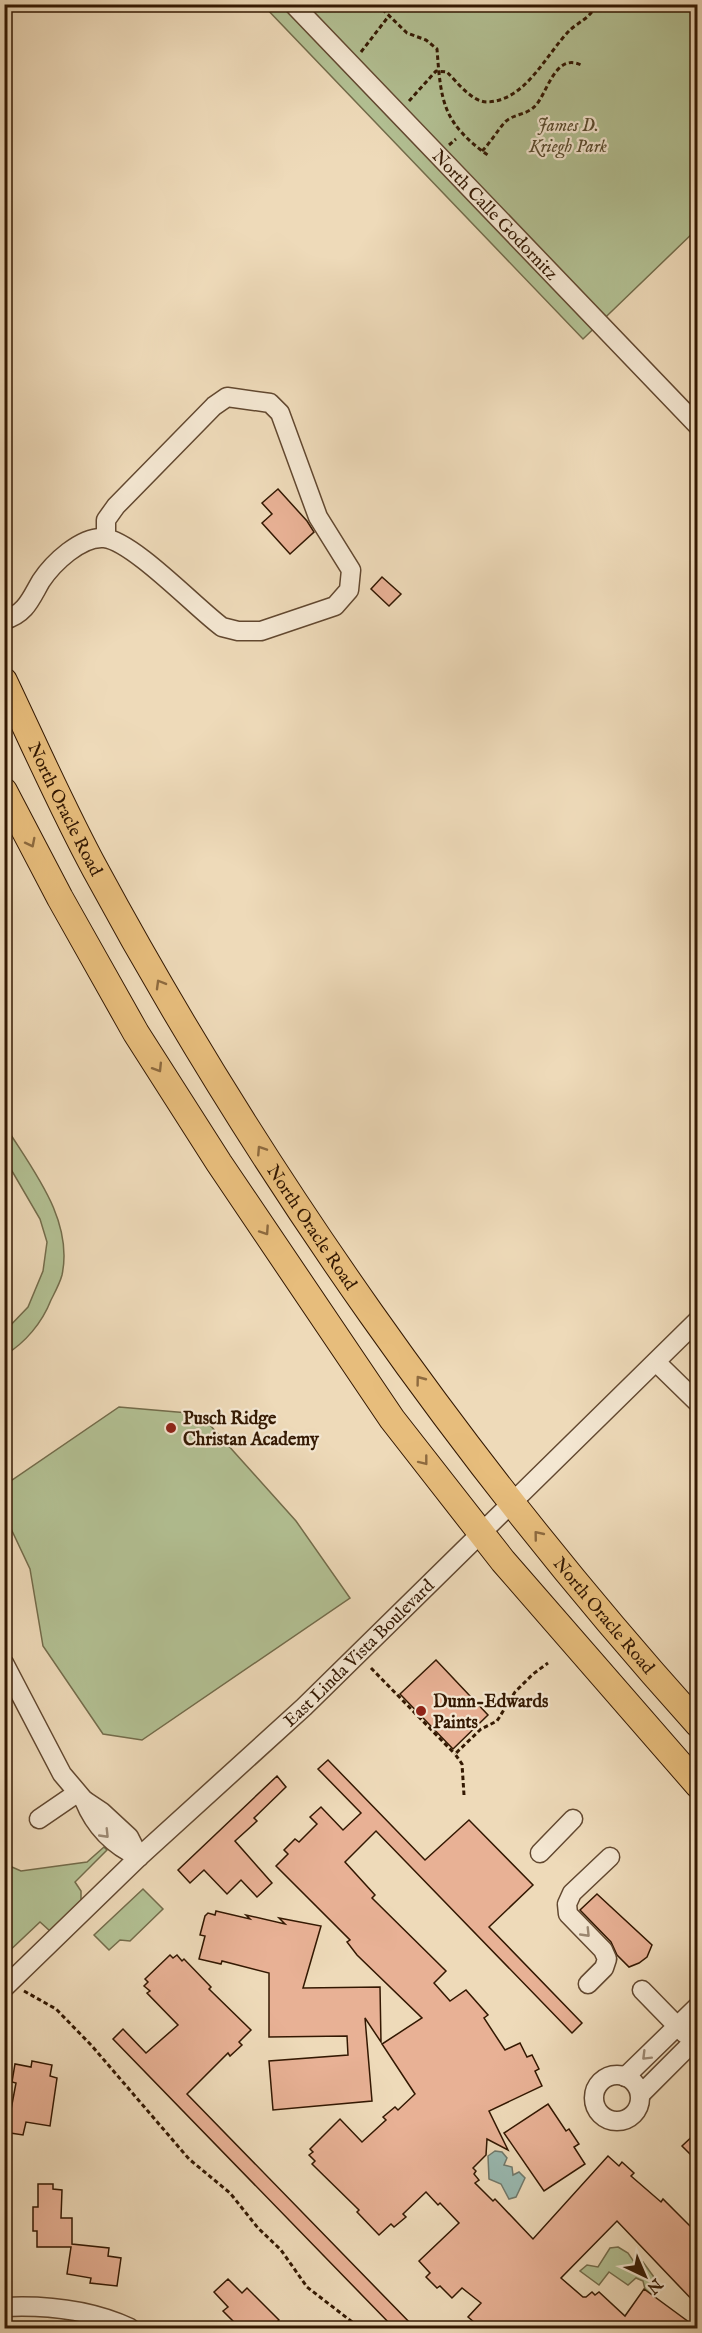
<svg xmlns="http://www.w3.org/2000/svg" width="702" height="2333" font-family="'IM FELL English',serif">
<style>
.green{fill:#b3c194;stroke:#736c4b;stroke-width:1.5}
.water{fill:#99bab2;stroke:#70796c;stroke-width:1.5}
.building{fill:#e8b195;stroke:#331802;stroke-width:1.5}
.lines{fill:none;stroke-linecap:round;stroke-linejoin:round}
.minor-casing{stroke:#624830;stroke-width:21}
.highway-casing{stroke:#331802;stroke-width:28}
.path{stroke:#331802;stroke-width:3;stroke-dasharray:4.5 3;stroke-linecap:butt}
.minor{stroke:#f4e7d2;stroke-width:18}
.highway{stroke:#e7bd7c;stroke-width:26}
.oneway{stroke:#8d6a3f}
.oneway2{stroke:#9d8a74}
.poi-dot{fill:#8f2418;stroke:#f4e7d2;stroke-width:2}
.labels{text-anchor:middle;stroke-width:4.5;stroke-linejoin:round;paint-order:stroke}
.park-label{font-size:18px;font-style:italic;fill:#594b2e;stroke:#f4e7d2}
.street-label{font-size:18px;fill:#331802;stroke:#f4e7d2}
.poi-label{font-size:18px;font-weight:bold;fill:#331802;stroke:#f4e7d2;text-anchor:start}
</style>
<rect width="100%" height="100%" fill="#eedab9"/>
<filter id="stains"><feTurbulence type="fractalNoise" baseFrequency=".00333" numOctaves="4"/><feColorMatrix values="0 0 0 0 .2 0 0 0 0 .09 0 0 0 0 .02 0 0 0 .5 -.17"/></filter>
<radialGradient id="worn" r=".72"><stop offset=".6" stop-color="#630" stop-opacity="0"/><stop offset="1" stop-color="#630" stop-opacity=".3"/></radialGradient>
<g class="green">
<polygon points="263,5 697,5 697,229 583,339"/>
<path d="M 4,1124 C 31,1168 74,1219 62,1275 C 60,1283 55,1292 51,1300 C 42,1323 25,1343 5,1355 L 5,1331 L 28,1307 L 43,1271 L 47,1242 L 40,1219 L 5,1159 Z"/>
<polygon points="119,1407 200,1414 296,1521 350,1598 142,1740 103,1734 43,1646 30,1569 5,1516 5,1485"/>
<polygon points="104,1847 107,1850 75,1882 81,1891 81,1902 50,1931 40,1922 5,1955 5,1864 21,1871 87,1862"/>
<polygon points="143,1889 163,1909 130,1941 120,1940 109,1950 94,1935"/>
<polygon points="618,2247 628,2253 634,2262 643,2262 659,2284 651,2294 645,2289 643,2281 636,2278 628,2285 609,2272 599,2285 580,2271 587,2265 598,2267 610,2248"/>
</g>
<polygon class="water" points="495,2151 502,2152 507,2158 504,2165 512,2167 513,2175 519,2172 525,2178 516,2197 509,2199 501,2184 489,2179 488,2156"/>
<g class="building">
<polygon points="278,489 307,521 314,532 290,554 262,523 272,514 262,503"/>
<polygon points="382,577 401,594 389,606 371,589"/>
<polygon points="436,1660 488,1715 453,1749 400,1694"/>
<polygon points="328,1760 425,1860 469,1820 533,1885 489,1927 582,2023 572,2033 376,1831 345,1862 375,1895 372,1898 446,1971 434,1983 450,2001 466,1990 488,2015 484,2018 505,2050 520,2043 527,2057 532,2055 539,2069 535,2071 542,2086 489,2111 508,2150 487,2139 486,2155 473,2168 476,2171 474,2174 479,2180 475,2183 493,2201 495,2199 533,2239 608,2156 619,2166 622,2162 634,2173 631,2176 661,2202 663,2199 698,2234 698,2306 617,2221 561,2278 583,2297 586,2297 592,2292 595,2295 599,2292 625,2316 644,2289 697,2328 481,2328 468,2317 481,2303 462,2288 452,2298 440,2286 437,2288 426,2277 430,2273 419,2261 459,2223 440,2203 438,2205 426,2192 403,2214 406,2217 394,2227 391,2224 379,2235 357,2212 359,2210 312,2164 315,2161 309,2155 313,2152 310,2149 340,2119 362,2142 386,2120 383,2117 395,2107 398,2110 415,2094 382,2044 422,2018 357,1955 347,1942 350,1940 276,1866 288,1854 284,1850 295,1839 299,1842 317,1824 310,1817 321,1807 343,1830 361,1813 318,1769"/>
<polygon points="277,1776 286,1787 254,1818 257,1821 235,1841 272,1883 257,1897 241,1880 227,1894 204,1870 190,1883 178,1870"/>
<polygon points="597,1894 652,1945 647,1957 639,1963 629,1967 617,1955 611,1942 580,1910"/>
<polygon points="216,1911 250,1919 246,1915 285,1924 279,1918 321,1926 303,1988 380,1987 381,2042 365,2018 372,2101 273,2110 269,2061 348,2055 347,2036 269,2037 269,1973 222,1961 221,1964 199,1959 205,1936 200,1935 205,1916 208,1913 215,1915"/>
<polygon points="170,1955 173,1958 177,1955 182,1961 184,1959 211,1987 209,1989 251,2030 239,2042 242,2045 230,2056 228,2053 187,2094 415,2328 394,2328 113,2039 123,2029 146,2053 178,2025 147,1993 150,1991 144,1986 148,1982 145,1979"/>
<polygon points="32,2061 52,2065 50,2076 57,2078 50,2126 26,2122 23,2135 4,2132 4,2114 10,2115 16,2083 12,2082 15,2064 31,2067"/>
<polygon points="548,2104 566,2131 569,2129 579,2144 574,2147 585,2164 544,2191 504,2133"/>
<polygon points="698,2131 698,2162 682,2146"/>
<polygon points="38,2184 53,2184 53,2189 62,2190 61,2218 72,2218 72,2244 109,2248 108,2256 121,2258 117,2286 90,2283 91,2278 67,2274 71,2247 37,2247 37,2231 33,2231 33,2207 38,2207"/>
<polygon points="228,2279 242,2293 247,2288 279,2320 271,2328 240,2328 223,2311 228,2307 214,2292"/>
</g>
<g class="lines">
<g class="minor-casing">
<g id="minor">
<path id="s1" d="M 293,4 L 698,426"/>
<path d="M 4,620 C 26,614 31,598 41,581 C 53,563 81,536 104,538 C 133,541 196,608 222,627 L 238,631 L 261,631 L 335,606 L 349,590 L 351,570 L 318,517 L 280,413 L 270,403 L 227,397 L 214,406 L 116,506 L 106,520 L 106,538"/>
<polyline points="656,1362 698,1403"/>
<polyline points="4,1663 62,1774 84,1800 102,1812 129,1837 139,1857"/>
<path d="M 84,1800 C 95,1827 112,1845 139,1857"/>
<polyline points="39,1819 77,1793"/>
<polyline points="540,1853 573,1819"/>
<polyline points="588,1984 604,1968 607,1959 603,1950 568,1914 567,1904 572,1893 610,1857"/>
<path id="s2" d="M 4,1988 L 139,1857 L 304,1707 L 698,1320"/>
<polyline points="642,1990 685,2034"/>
<circle cx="617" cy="2098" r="23"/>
<polyline points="625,2077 698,2006"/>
<polyline points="640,2095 698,2037"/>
<path d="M 4,2307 C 46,2305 91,2310 130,2328"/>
</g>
</g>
<g class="highway-casing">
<g id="highway">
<path id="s3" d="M 4,681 C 34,744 62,808 95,869 C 258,1171 468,1469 698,1724"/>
<polyline points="4,791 60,898 136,1033 219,1163 392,1419 503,1561 698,1785"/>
</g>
</g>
<g class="path">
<path d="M 377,4 L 407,33 L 426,40 L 437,49 C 441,103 443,123 489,156"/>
<polyline points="361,52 388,17"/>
<path d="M 409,101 L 436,71 L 447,72 C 457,82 472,102 487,102 C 526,101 546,54 570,30 C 578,22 593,17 595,4"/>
<polyline points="449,145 456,139"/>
<path d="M 482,151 C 491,142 497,131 505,122 C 513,114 526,115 534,107 C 547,96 554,52 581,65"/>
<polyline points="371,1668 455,1754"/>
<polyline points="464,1795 462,1764 455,1754 481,1729 497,1721 515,1692 533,1674 548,1663"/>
<polyline points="24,1991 56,2009 92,2046 189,2159 230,2193 258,2228 281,2250 307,2287 360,2328"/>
</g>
<use href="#minor" class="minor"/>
<use href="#highway" class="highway"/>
</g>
<defs><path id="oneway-chevron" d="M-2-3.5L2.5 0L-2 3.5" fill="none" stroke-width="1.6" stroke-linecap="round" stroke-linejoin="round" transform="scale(1.5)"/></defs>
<g class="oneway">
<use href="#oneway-chevron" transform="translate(31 843) rotate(63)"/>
<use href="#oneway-chevron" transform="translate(160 984) rotate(-120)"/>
<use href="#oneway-chevron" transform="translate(158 1068) rotate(58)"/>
<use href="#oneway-chevron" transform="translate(261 1150) rotate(-123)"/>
<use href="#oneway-chevron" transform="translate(265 1231) rotate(56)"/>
<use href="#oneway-chevron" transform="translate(420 1380) rotate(-127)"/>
<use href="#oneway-chevron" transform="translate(424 1461) rotate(52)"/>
<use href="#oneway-chevron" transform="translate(538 1535) rotate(-129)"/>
</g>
<g class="oneway2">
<use href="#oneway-chevron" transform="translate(105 1834) rotate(46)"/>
<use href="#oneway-chevron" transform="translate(586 1933) rotate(46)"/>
<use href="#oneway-chevron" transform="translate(646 2056) rotate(135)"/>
</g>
<g class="poi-dot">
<circle cx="171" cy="1428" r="6"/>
<circle cx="421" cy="1711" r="6"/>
</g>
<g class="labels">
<g class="park-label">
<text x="568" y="131">James D.<tspan x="568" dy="21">Kriegh Park</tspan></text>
</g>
<g class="street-label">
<text dy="6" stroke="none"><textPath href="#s1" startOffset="292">North Calle Godornitz</textPath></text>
<text dy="6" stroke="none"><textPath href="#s3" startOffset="142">North Oracle Road</textPath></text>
<text dy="6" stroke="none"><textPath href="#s3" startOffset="628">North Oracle Road</textPath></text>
<text dy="6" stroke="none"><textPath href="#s3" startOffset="1114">North Oracle Road</textPath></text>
<text dy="6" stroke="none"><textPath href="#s2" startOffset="488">East Linda Vista Boulevard</textPath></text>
</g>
<g class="poi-label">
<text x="183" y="1424">Pusch Ridge<tspan x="183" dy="21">Christan Academy</tspan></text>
<text x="433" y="1707">Dunn-Edwards<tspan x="433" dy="21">Paints</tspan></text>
</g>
</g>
<rect width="702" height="2333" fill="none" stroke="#eedab9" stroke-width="24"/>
<rect x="6" y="6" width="690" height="2321" fill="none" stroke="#331802" stroke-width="3"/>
<rect x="12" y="12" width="678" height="2309" fill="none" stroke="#331802" stroke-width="1.5"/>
<g transform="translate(645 2276) rotate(136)" stroke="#f4e7d2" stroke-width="4.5" paint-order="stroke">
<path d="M0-4.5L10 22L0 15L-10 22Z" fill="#331802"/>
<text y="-9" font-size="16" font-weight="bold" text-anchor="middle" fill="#331802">N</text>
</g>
<rect width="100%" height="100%" filter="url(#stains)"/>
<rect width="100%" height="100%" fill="url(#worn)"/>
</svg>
